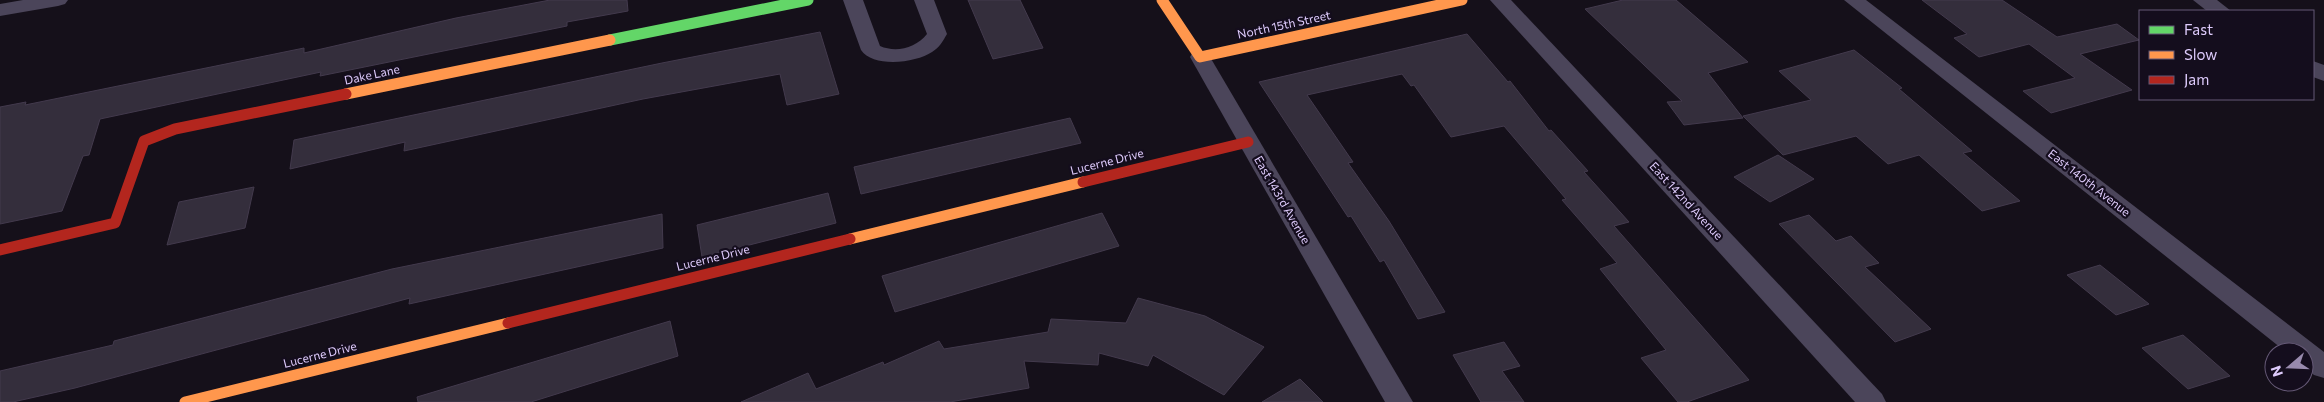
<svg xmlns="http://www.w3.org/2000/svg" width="2324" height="402" font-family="Commissioner,sans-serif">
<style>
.building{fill:#342e3c;stroke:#433a4d}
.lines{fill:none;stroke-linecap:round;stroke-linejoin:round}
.street{fill:#4b455a;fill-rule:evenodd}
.fast{stroke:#63d668;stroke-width:11}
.slow{stroke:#ff974d;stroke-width:11}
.jam{stroke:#b3261e;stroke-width:11}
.labels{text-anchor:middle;stroke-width:4.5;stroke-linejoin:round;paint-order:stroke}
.street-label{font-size:12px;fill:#decbfc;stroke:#140d1d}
</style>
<rect width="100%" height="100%" fill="#15101a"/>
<g class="building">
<polygon points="550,0 627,0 628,11 567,22 567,26 320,76 321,72 100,119 89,155 83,156 62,211 0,224 0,107 26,102 25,105 304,48 304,53 456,18"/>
<polygon points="968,0 1020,0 1043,48 993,59"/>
<polygon points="1623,0 1676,0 1748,62 1708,73 1743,118 1684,125 1667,102 1682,101 1585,9"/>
<polygon points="1922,0 2002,0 2057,37 2117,24 2139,40 2080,54 2132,90 2051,113 2023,91 2075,78 2029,44 1979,57 1954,38 1967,34"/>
<polygon points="820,32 839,94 787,105 780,74 643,99 404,151 405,142 290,169 294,140 662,63"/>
<polygon points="1467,34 1508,82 1510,81 1549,131 1551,130 1588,171 1584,172 1629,222 1614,226 1749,380 1687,402 1678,402 1641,358 1666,350 1600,269 1617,263 1562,200 1566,199 1504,126 1451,137 1414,85 1411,86 1402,74 1307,95 1353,162 1348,163 1389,221 1445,312 1418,319 1384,260 1380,262 1351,216 1348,217 1259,82"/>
<polygon points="1854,50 1902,88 1899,89 1972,151 1963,153 2020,201 1982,211 1919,155 1888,164 1856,136 1783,155 1743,116 1811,100 1779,71"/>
<polygon points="1070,118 1081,143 861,194 854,167"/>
<polygon points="1778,155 1814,179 1770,202 1734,177"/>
<polygon points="254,187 245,228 167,245 179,202"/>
<polygon points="828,193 836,223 702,257 697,225"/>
<polygon points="1102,213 1119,246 895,312 882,276"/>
<polygon points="662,214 663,248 409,304 410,298 75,388 13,402 0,402 0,371 113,345 114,341 392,269"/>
<polygon points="1809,215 1836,241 1851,236 1879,263 1865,267 1931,329 1895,342 1779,224"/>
<polygon points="2100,265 2149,304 2116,315 2067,275"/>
<polygon points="1138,298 1205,316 1264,347 1224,395 1153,355 1148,366 1099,353 1098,365 1024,361 1029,388 950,402 741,402 808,373 816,389 883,362 884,365 939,341 944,349 1048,332 1051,319 1126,323"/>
<polygon points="670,321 678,356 531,402 418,402 417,397"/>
<polygon points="2183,335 2230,376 2188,389 2142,348"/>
<polygon points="1504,342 1520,366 1502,371 1524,402 1481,402 1453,355"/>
<polygon points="1300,379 1323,402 1262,402"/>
</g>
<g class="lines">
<g class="street">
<polygon points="23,0 68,0 65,4 58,6 0,16 0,4"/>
<path d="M 843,0 L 863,0 L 880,46 C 896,53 916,48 927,34 L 914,0 L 934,0 L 947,34 C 943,41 939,48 932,52 C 916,63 873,68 861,50 Z"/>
<polygon points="1490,0 1511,0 1882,394 1886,402 1855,402"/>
<polygon points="1844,0 1866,0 2324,352 2324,378 2314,375 2304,366 2304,352 2286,352"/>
<polygon points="2193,0 2217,0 2231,11 2207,11"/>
<polygon points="1200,51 1207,52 1210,57 1413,402 1385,402 1190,57 1193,52"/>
<polygon points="2313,61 2324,65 2324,81 2313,77"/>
</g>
<polyline class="fast" points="610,40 808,0"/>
<g class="slow">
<polyline points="1162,0 1200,57 1462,0"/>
<polyline points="346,94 610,40"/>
<polyline points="850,239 1083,182"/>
<polyline points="185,402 508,323"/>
</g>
<g class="jam">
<polyline points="1083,182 1248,142"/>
<polyline points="0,250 115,223 144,141 175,129 346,94"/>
<polyline points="508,323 850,239"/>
</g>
</g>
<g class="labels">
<g class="street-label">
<text transform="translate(1284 25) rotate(-12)" y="4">North 15th Street</text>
<text transform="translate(372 75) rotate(-12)" y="4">Dake Lane</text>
<text transform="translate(1107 162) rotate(-14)" y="4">Lucerne Drive</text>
<text transform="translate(2089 183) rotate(38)" y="4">East 140th Avenue</text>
<text transform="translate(1282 200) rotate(60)" y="4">East 143rd Avenue</text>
<text transform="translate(1686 201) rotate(47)" y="4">East 142nd Avenue</text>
<text transform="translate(713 258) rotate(-14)" y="4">Lucerne Drive</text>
<text transform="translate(320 355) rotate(-14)" y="4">Lucerne Drive</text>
</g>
</g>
<rect x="2139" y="10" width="175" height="90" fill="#140d1d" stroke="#655976"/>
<rect x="2149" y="26" width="25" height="8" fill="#63d668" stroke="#655976"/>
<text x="2184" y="35" font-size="15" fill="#decbfc">Fast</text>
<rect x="2149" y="51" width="25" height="8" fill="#ff974d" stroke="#655976"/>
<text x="2184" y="60" font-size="15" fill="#decbfc">Slow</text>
<rect x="2149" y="76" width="25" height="8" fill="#b3261e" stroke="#655976"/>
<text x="2184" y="85" font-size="15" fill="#decbfc">Jam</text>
<g transform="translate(2289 367) rotate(251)"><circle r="24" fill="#140d1d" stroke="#655976"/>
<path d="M0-4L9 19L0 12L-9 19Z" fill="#988aad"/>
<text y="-8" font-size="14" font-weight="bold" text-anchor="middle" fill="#decbfc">N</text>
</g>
</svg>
